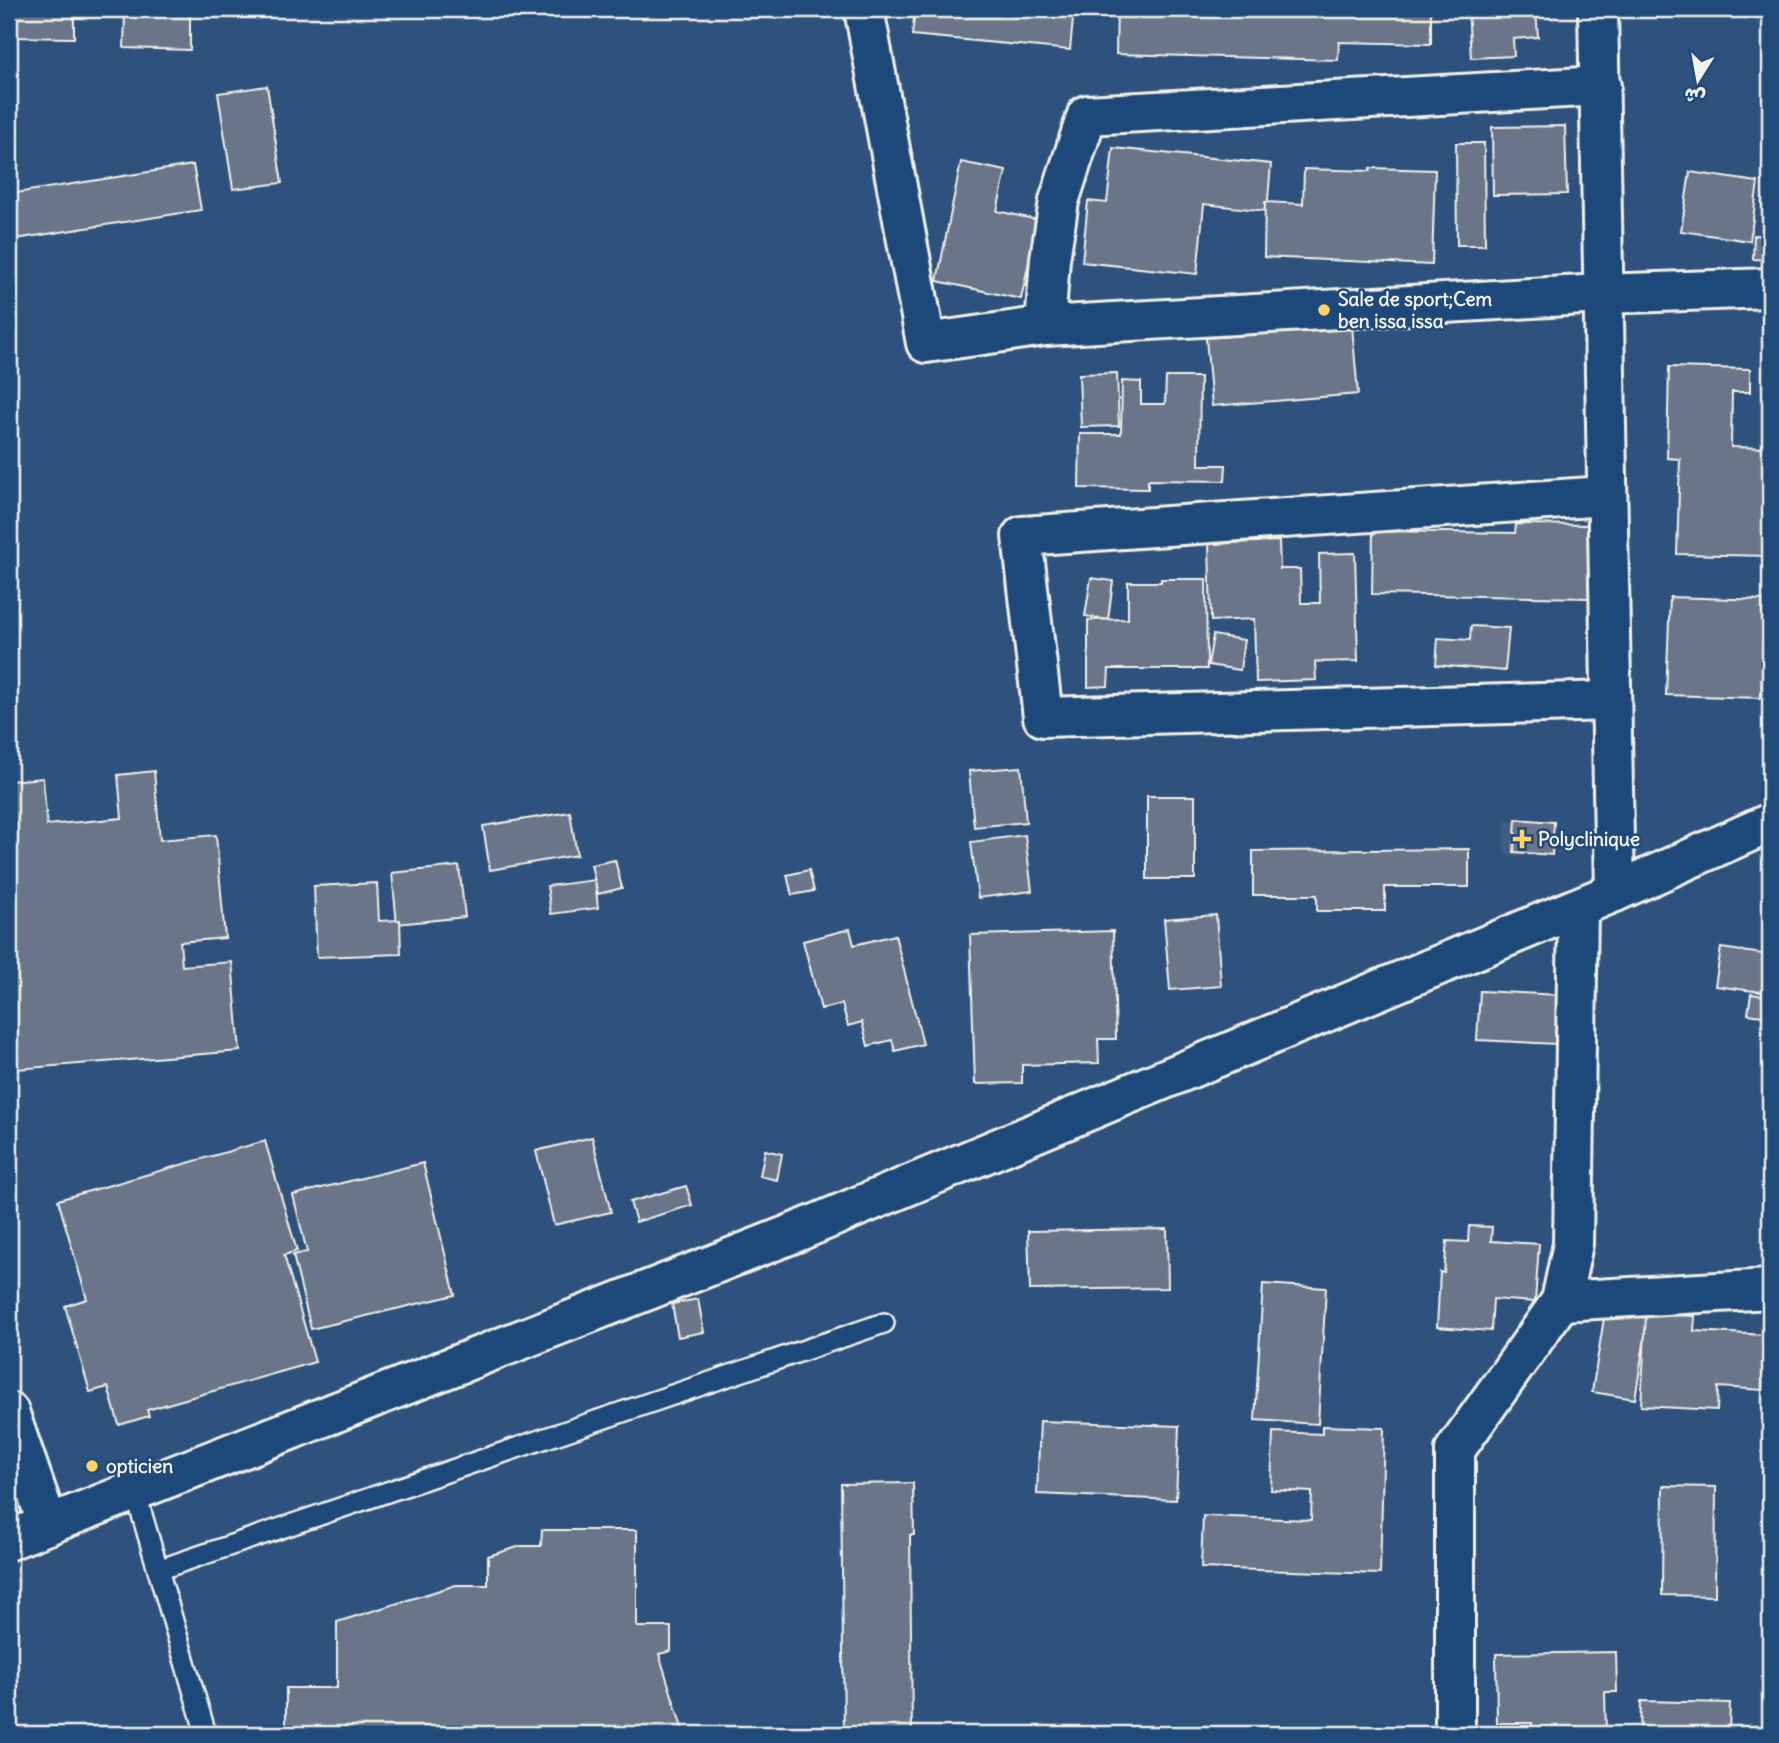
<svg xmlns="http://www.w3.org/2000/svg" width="1779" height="1743" font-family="Delius,'Playpen Sans Arabic',sans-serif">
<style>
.built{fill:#405c81}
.building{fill:#6b748a;stroke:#f4f1e8;stroke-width:2}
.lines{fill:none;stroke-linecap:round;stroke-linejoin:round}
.service-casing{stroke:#f4f1e8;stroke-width:24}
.minor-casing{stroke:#f4f1e8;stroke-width:44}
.tertiary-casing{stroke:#f4f1e8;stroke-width:44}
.service{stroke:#1f4a7a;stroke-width:19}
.minor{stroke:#1f4a7a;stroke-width:38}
.tertiary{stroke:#1f4a7a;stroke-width:38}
.poi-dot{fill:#ffd166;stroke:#1f4a7a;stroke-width:2.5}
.labels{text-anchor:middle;stroke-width:5;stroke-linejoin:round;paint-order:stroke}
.poi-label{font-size:19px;font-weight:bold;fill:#f4f1e8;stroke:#1f4a7a;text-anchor:start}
</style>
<rect width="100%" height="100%" fill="#2e527d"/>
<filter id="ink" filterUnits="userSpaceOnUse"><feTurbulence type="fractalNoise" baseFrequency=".0143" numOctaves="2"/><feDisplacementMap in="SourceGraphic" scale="14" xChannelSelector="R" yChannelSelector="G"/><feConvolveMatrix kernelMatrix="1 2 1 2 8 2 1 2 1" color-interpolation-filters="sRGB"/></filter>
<g filter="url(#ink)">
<polygon class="built" points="1505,821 1541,822 1540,856 1504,855"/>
<g class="building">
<polygon points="9,9 74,9 74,38 9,37"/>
<polygon points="915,9 1074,9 1070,50 912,35"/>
<polygon points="1117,9 1431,9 1431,44 1339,42 1338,60 1116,54"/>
<polygon points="1468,9 1536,9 1538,37 1513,39 1514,56 1471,58"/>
<polygon points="125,12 190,14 190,50 124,48"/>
<polygon points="267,86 282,183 233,189 218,93"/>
<polygon points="1565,126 1567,194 1493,195 1492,127"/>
<polygon points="1456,143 1484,143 1485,245 1457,245"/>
<polygon points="1113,148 1271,164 1267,211 1204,204 1197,274 1082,262 1088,201 1107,203"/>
<polygon points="961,162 1006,171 997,211 1038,220 1021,299 937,281"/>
<polygon points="193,165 201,210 9,240 9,194"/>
<polygon points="1370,168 1435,170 1432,265 1264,257 1265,202 1303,204 1304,169 1370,171"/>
<polygon points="1690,172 1758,182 1750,241 1681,231"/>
<polygon points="1754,235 1770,236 1770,260 1753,259"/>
<polygon points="1352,326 1358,394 1212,406 1206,338"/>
<polygon points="1669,367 1750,369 1750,392 1732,392 1731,447 1770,448 1766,507 1770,507 1770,556 1677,554 1680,459 1667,458"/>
<polygon points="1117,373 1119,426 1081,427 1079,374"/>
<polygon points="1166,377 1200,377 1199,465 1226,465 1225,481 1148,480 1148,489 1079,488 1080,434 1121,434 1122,381 1141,382 1141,404 1165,404"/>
<polygon points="1516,524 1591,525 1590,598 1372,594 1373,531 1515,533"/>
<polygon points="1279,541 1280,569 1300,569 1301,603 1320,603 1319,554 1355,553 1358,661 1315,662 1316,680 1256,682 1254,619 1211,621 1209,544"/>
<polygon points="1091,578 1113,581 1108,620 1085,616"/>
<polygon points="1161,579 1206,579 1207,669 1109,669 1108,686 1088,687 1088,620 1128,619 1128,582 1161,582"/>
<polygon points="1670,597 1764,600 1761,698 1666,695"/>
<polygon points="1471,626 1509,628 1505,671 1436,665 1438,638 1470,640"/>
<polygon points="1213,635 1244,640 1240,670 1208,665"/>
<polygon points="1021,767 1026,822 974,827 969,771"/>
<polygon points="154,771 160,840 216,835 225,938 180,942 182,966 232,962 240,1051 17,1069 9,968 9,781 43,778 47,825 122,818 118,775"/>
<rect x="1147" y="796" width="48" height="83"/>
<polygon points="570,812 577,855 490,870 483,826"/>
<polygon points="1516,819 1554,822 1552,855 1514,852"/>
<polygon points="1025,835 1032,891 978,898 971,842"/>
<polygon points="1469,849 1469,887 1385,887 1385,911 1317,911 1317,895 1253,895 1253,851"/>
<polygon points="615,860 622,888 598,894 591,865"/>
<polygon points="459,866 465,917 397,924 392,873"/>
<polygon points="809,870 814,891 792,895 787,875"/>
<polygon points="595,880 598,908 551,914 547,886"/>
<polygon points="377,883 379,921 400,920 401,954 317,957 314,886"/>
<polygon points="1216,915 1221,986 1170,990 1164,919"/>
<polygon points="850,929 854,945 895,935 923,1044 895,1051 892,1040 868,1046 862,1022 848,1026 842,1004 821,1009 803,941"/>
<polygon points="1113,931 1116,1039 1098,1039 1099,1063 1022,1065 1022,1083 975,1084 970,935"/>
<polygon points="1721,948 1770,955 1770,993 1715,986"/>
<polygon points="1480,991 1559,995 1557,1044 1477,1040"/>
<polygon points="1751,994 1770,997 1770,1017 1748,1014"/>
<polygon points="592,1137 611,1212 554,1225 536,1151"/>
<polygon points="265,1141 297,1251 284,1255 315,1362 147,1410 149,1416 119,1425 108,1387 90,1392 65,1306 87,1299 58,1200"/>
<polygon points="765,1150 782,1154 777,1180 760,1176"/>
<polygon points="423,1163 455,1295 311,1329 293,1255 307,1252 293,1195"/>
<polygon points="686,1186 692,1205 636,1222 630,1202"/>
<polygon points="1469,1226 1492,1227 1491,1241 1539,1244 1535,1302 1493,1299 1491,1331 1437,1327 1440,1272 1444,1273 1447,1241 1468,1242"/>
<polygon points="1167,1229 1168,1288 1030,1290 1028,1231"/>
<polygon points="1610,1281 1653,1288 1635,1399 1592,1392"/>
<polygon points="1263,1284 1326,1288 1318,1424 1255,1420"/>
<polygon points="698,1299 704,1332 678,1337 672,1304"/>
<polygon points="1646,1314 1695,1316 1694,1331 1766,1335 1764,1390 1718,1387 1717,1410 1641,1406"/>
<polygon points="1040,1421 1179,1426 1176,1500 1037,1494"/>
<polygon points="1322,1426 1384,1428 1380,1574 1201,1568 1203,1516 1311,1520 1312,1492 1271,1490 1273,1432 1322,1434"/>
<polygon points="913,1483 914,1535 910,1535 912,1734 844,1734 841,1484"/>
<polygon points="1663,1486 1716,1487 1715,1596 1662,1595"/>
<polygon points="542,1530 637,1530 637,1627 671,1627 671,1651 659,1654 684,1734 286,1734 286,1688 337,1688 337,1622 456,1585 488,1585 488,1556 521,1546 541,1546"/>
<polygon points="1616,1652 1617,1692 1605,1692 1606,1734 1532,1734 1532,1723 1497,1723 1496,1654"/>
<polygon points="1641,1701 1730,1703 1729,1734 1640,1734"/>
</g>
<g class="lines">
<g class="service-casing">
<g id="service">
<polyline points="135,1491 206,1734"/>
<polyline points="158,1570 884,1323"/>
</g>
</g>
<g class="minor-casing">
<g id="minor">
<polyline points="864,9 926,343 1045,326"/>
<polyline points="1598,9 1615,892"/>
<polyline points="1601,86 1087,115 1059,201 1050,259 1045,326 1601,294 1770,288"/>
<polyline points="1606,496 1022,536 1043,717 1611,701"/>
<polyline points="1561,1301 1770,1289"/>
<polyline points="1455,1734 1455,1450 1561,1301 1573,1244 1578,908"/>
</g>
</g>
<g class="tertiary-casing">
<g id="tertiary">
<polyline points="9,1412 48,1525"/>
<polyline points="9,1540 794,1233 1615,892 1770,823"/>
</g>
</g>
<use href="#service" class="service"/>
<use href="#minor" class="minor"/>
<use href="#tertiary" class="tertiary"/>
</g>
</g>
<g class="poi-dot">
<circle cx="1324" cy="310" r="7"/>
<path d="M1518.5 828.5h7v7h7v7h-7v7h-7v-7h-7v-7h7z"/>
<circle cx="92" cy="1466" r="7"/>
</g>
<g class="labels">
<g class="poi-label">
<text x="1338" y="306">Sale de sport;Cem<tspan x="1338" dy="22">ben issa issa</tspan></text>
<text x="1538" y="846">Polyclinique</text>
<text x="106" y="1473">opticien</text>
</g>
</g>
<rect width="1779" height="1743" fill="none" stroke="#1f4a7a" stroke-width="35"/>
<rect x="18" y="18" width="1744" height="1708" fill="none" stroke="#f4f1e8" stroke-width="2.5" filter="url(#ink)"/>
<g transform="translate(1698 80) rotate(191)" stroke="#1f4a7a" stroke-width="5" paint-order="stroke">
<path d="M0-5L12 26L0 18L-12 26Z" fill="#f4f1e8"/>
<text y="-10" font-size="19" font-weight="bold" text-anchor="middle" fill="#f4f1e8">ش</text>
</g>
</svg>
